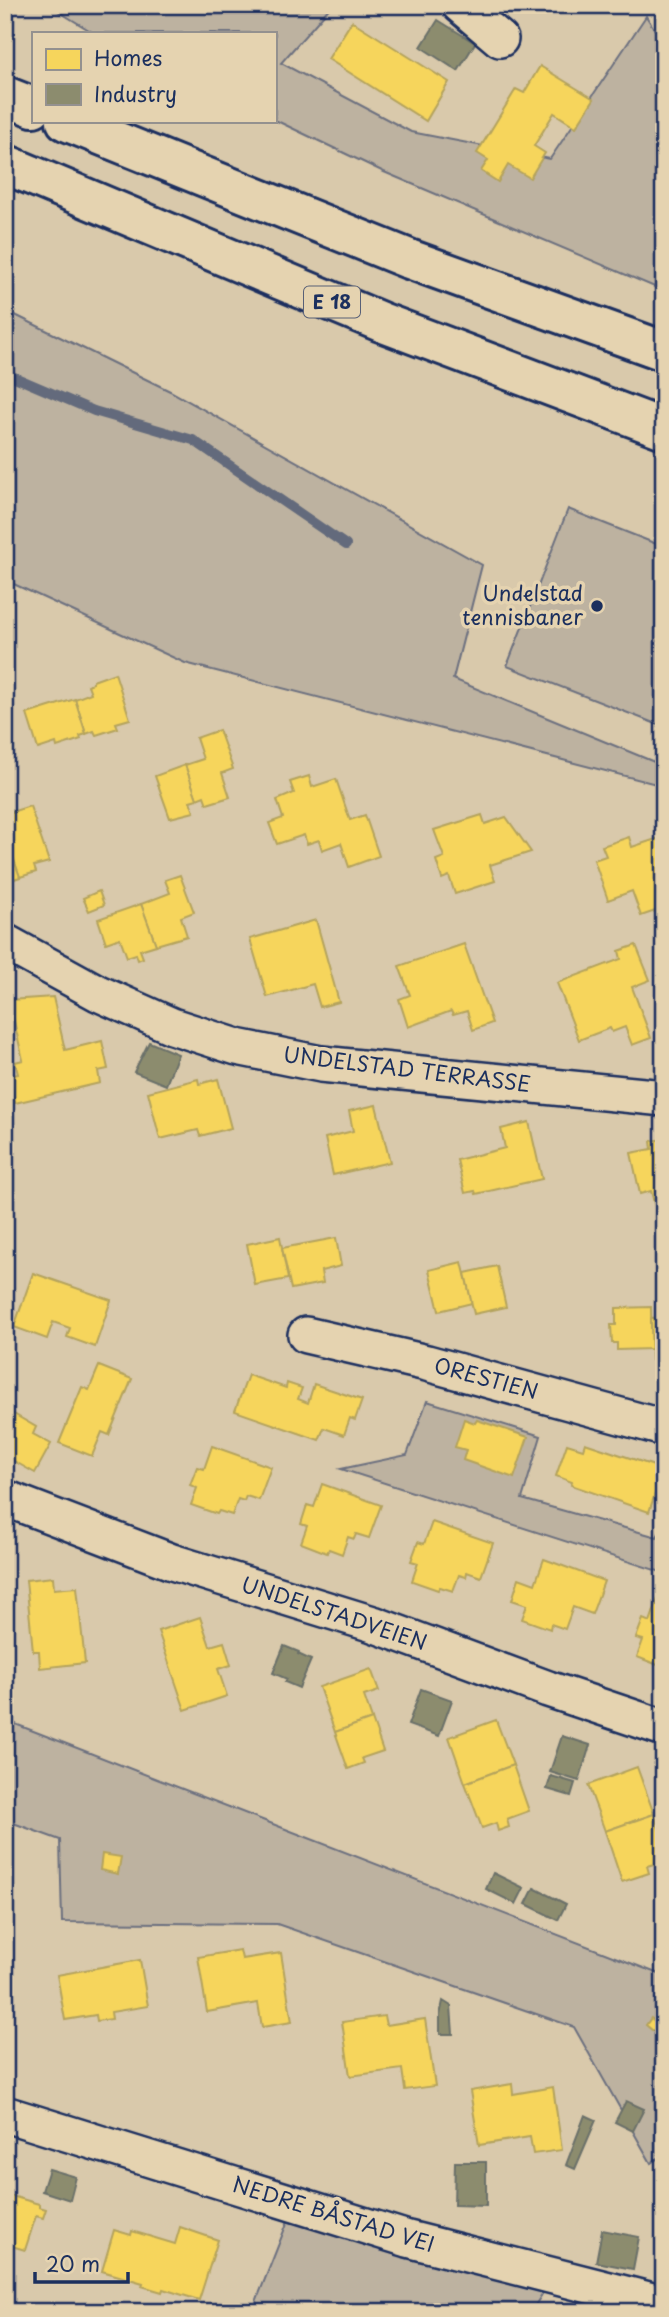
<svg xmlns="http://www.w3.org/2000/svg" width="669" height="2317" font-family="'Playpen Sans',sans-serif">
<style>
.green{fill:#bdb2a0;stroke:#6c707f;stroke-width:2}
.homes{fill:#f6d55c;stroke:#b4a35d;stroke-width:2}
.industry{fill:#8c8c6e;stroke:#6a7069;stroke-width:2}
.lines{fill:none;stroke-linecap:round;stroke-linejoin:round}
.stream{stroke:#646b7b;stroke-width:10}
.street-casing{stroke:#1b2f5e;stroke-width:40}
.highway-casing{stroke:#1b2f5e;stroke-width:44}
.street{stroke:#e5d3b0;stroke-width:35}
.highway{stroke:#e5d3b0;stroke-width:38}
.poi-dot{fill:#1b2f5e;stroke:#e5d3b0;stroke-width:2.5}
.labels{text-anchor:middle;stroke-width:7;stroke-linejoin:round;paint-order:stroke}
.shield{fill:#e5d3b0;stroke:#586077;stroke-width:2}
.shield-label{font-size:19px;font-weight:bold;fill:#1b2f5e}
.poi-label{font-size:21px;fill:#1b2f5e;stroke:#e5d3b0;text-anchor:end}
.street-label{font-size:21px;fill:#1b2f5e;stroke:#e5d3b0}
</style>
<rect width="100%" height="100%" fill="#d9c9ab"/>
<filter id="ink" filterUnits="userSpaceOnUse"><feTurbulence type="fractalNoise" baseFrequency=".0143" numOctaves="2"/><feDisplacementMap in="SourceGraphic" scale="14" xChannelSelector="R" yChannelSelector="G"/><feConvolveMatrix kernelMatrix="1 2 1 2 8 2 1 2 1" color-interpolation-filters="sRGB"/></filter>
<g filter="url(#ink)">
<g class="green">
<polygon points="48,5 332,5 281,63 411,132 550,159 646,16 664,44 664,291 384,172 275,120 275,33 94,33"/>
<polygon points="5,310 170,391 482,565 453,679 664,766 664,786 185,663 5,580"/>
<polygon points="568,509 664,547 664,727 507,666"/>
<polygon points="427,1401 541,1436 522,1499 657,1537 664,1524 664,1573 341,1469 407,1455"/>
<polygon points="5,1720 664,1976 664,2154 651,2163 574,2027 277,1924 62,1922 60,1840 5,1820"/>
<polygon points="291,2213 544,2291 531,2312 252,2312"/>
</g>
<g class="homes">
<polygon points="352,21 449,82 426,121 328,59"/>
<polygon points="540,66 594,99 576,127 554,113 534,146 545,153 530,178 508,165 498,182 481,171 488,160 477,153 516,89 524,93"/>
<polygon points="115,673 130,719 116,723 118,728 96,735 94,731 86,734 75,699 91,693 88,685 93,683 93,681"/>
<polygon points="75,699 86,734 80,736 81,739 57,747 56,743 38,749 27,714"/>
<polygon points="219,730 233,769 222,773 230,797 207,804 204,796 197,799 185,765 203,759 196,738"/>
<polygon points="185,765 197,799 190,801 194,812 170,818 155,776"/>
<polygon points="309,776 312,787 336,779 350,820 365,815 379,856 349,867 341,843 322,850 319,840 307,844 304,835 277,844 269,823 283,818 277,800 294,793 290,782"/>
<polygon points="30,806 49,862 34,866 36,872 20,877 5,835 5,814"/>
<polygon points="482,815 485,824 506,817 531,852 490,865 495,881 455,894 449,876 442,879 436,860 444,857 434,830"/>
<polygon points="5,835 20,877 5,882"/>
<polygon points="629,837 632,847 659,838 664,851 664,908 641,916 632,891 608,900 594,860 606,856 602,846"/>
<polygon points="180,875 194,912 181,917 187,936 156,945 141,904 170,893 165,880"/>
<polygon points="99,891 104,905 89,911 83,898"/>
<polygon points="141,904 156,945 140,950 143,958 138,960 136,954 127,957 120,938 106,943 98,919"/>
<polygon points="316,920 339,1002 320,1007 313,984 267,997 250,939"/>
<polygon points="464,944 492,1023 473,1030 467,1011 453,1015 451,1011 408,1027 399,999 410,995 399,966"/>
<polygon points="636,945 650,980 632,987 651,1038 632,1045 625,1027 612,1032 610,1028 579,1040 557,983 621,959 619,951"/>
<polygon points="53,997 65,1050 102,1041 108,1069 98,1071 100,1083 15,1103 9,1076 18,1074 15,1062 23,1060 9,1000"/>
<polygon points="198,1079 199,1084 218,1079 231,1128 200,1136 198,1130 160,1139 148,1092"/>
<polygon points="376,1105 390,1162 333,1175 325,1138 353,1131 349,1111"/>
<polygon points="529,1122 542,1179 476,1194 475,1191 465,1193 457,1160 505,1148 501,1129"/>
<polygon points="664,1139 664,1210 656,1211 651,1191 640,1194 631,1153 652,1149 651,1141"/>
<polygon points="280,1237 288,1279 255,1285 247,1244"/>
<polygon points="336,1238 341,1266 321,1271 323,1283 291,1289 282,1248"/>
<polygon points="462,1262 472,1303 439,1311 429,1270"/>
<polygon points="497,1266 506,1307 474,1314 465,1273"/>
<polygon points="33,1273 111,1300 95,1347 67,1337 70,1328 53,1322 47,1339 14,1327"/>
<polygon points="651,1307 652,1349 617,1350 617,1343 612,1343 611,1325 616,1325 616,1308"/>
<polygon points="664,1317 664,1360 652,1360 651,1318"/>
<polygon points="99,1366 132,1379 109,1435 102,1432 92,1456 59,1443 82,1387 89,1390"/>
<polygon points="248,1375 286,1388 287,1383 302,1388 298,1399 308,1403 314,1384 362,1400 355,1420 350,1418 344,1435 324,1428 319,1440 235,1411"/>
<polygon points="12,1413 36,1427 33,1434 51,1444 35,1473 5,1456 5,1418 8,1420"/>
<polygon points="464,1419 475,1423 477,1420 528,1437 514,1478 463,1460 466,1450 455,1447"/>
<polygon points="585,1443 663,1469 649,1512 571,1485 572,1482 556,1476 567,1444 583,1449"/>
<polygon points="212,1446 271,1467 259,1500 246,1496 244,1501 238,1499 232,1515 219,1511 217,1514 191,1505 197,1488 190,1485 197,1467 204,1469"/>
<polygon points="322,1484 381,1505 369,1538 356,1534 354,1539 348,1537 342,1554 329,1549 327,1553 301,1543 307,1526 301,1524 307,1505 314,1507"/>
<polygon points="432,1522 493,1543 481,1577 467,1572 466,1577 459,1575 453,1591 440,1587 438,1590 412,1581 418,1563 411,1561 418,1542 424,1544"/>
<polygon points="544,1559 604,1581 592,1614 573,1607 565,1629 551,1624 550,1629 522,1619 527,1605 512,1600 519,1578 535,1584"/>
<polygon points="53,1577 54,1589 77,1587 85,1663 40,1668 39,1651 33,1651 26,1580"/>
<polygon points="662,1587 664,1587 663,1667 637,1657 643,1640 636,1638 643,1619 650,1622"/>
<polygon points="200,1617 210,1646 224,1642 231,1665 218,1669 227,1696 185,1710 158,1631"/>
<polygon points="371,1669 379,1691 364,1696 372,1719 335,1732 319,1687"/>
<polygon points="372,1719 383,1751 362,1758 364,1763 348,1769 335,1732"/>
<polygon points="496,1720 513,1765 465,1783 449,1737"/>
<polygon points="513,1765 529,1811 507,1819 509,1827 498,1831 496,1823 482,1828 465,1783"/>
<polygon points="637,1767 654,1814 605,1831 588,1785"/>
<polygon points="654,1814 664,1843 664,1861 647,1866 649,1873 622,1882 605,1831"/>
<polygon points="102,1854 121,1857 118,1874 100,1870"/>
<polygon points="240,1950 242,1959 281,1953 292,2022 262,2027 258,2003 207,2012 198,1957"/>
<polygon points="140,1960 148,2006 111,2012 112,2019 97,2021 96,2015 65,2020 57,1975"/>
<polygon points="384,2016 386,2025 425,2019 435,2086 405,2090 402,2069 350,2076 342,2022"/>
<polygon points="651,2018 664,2029 664,2040 646,2025"/>
<polygon points="512,2084 513,2094 553,2087 562,2150 533,2154 530,2137 479,2145 470,2091"/>
<polygon points="5,2194 39,2204 39,2207 46,2209 43,2218 36,2216 25,2250 5,2244"/>
<polygon points="180,2227 218,2240 199,2300 163,2289 162,2292 142,2286 143,2283 102,2271 114,2230 131,2235 132,2231 175,2244"/>
</g>
<g class="industry">
<polygon points="438,20 475,43 458,71 421,47"/>
<polygon points="149,1042 178,1054 166,1085 134,1072"/>
<polygon points="284,1646 299,1652 298,1654 311,1660 299,1688 285,1682 287,1679 273,1673"/>
<polygon points="421,1689 452,1700 439,1736 408,1725"/>
<polygon points="562,1736 590,1745 579,1781 550,1772"/>
<polygon points="551,1776 575,1783 571,1796 547,1789"/>
<polygon points="493,1873 524,1888 516,1904 486,1889"/>
<polygon points="534,1888 566,1904 558,1920 526,1904"/>
<polygon points="443,2001 451,2006 453,2034 440,2034 440,2015"/>
<polygon points="626,2101 644,2109 633,2131 615,2122"/>
<polygon points="585,2115 596,2120 575,2169 566,2165"/>
<polygon points="455,2162 486,2162 486,2206 454,2205"/>
<polygon points="49,2169 76,2177 70,2200 42,2191"/>
<polygon points="602,2230 639,2237 633,2269 596,2262"/>
</g>
<g class="lines">
<polyline class="stream" points="5,373 94,411 193,440 346,545"/>
<g class="street-casing">
<g id="street">
<polyline points="460,5 500,39"/>
<polyline points="5,942 98,993 172,1026 237,1047 321,1064 664,1098"/>
<polyline points="306,1335 427,1363 664,1428"/>
<polyline points="5,1498 172,1562 373,1624 548,1689 664,1728"/>
<polyline points="5,2114 408,2239 664,2304"/>
</g>
</g>
<g class="highway-casing">
<g id="highway">
<polyline points="5,96 33,107"/>
<polyline points="66,121 409,259 664,351"/>
<polyline points="5,164 381,322 664,429"/>
</g>
</g>
<use href="#street" class="street"/>
<use href="#highway" class="highway"/>
</g>
</g>
<circle class="poi-dot" cx="597" cy="606" r="7"/>
<g class="labels">
<rect class="shield" x="304" y="286.5" width="56" height="31" rx="5"/>
<g class="shield-label">
<text x="332" y="309">E 18</text>
</g>
<g class="poi-label">
<text x="583" y="601">Undelstad<tspan x="583" dy="24">tennisbaner</tspan></text>
</g>
<g class="street-label">
<text transform="translate(407 1070) rotate(7)" y="7">UNDELSTAD TERRASSE</text>
<text transform="translate(486 1379) rotate(15)" y="7">ORESTIEN</text>
<text transform="translate(334 1614) rotate(18)" y="7">UNDELSTADVEIEN</text>
<text transform="translate(333 2215) rotate(17)" y="7">NEDRE BÅSTAD VEI</text>
</g>
</g>
<rect width="669" height="2317" fill="none" stroke="#e5d3b0" stroke-width="28"/>
<rect x="14" y="14" width="641" height="2289" fill="none" stroke="#1b2f5e" stroke-width="2.5" filter="url(#ink)"/>
<rect x="32" y="32" width="245" height="91" fill="#e5d3b0" stroke="#94918f" stroke-width="2"/>
<rect x="46" y="49" width="35" height="21" fill="#f6d55c" stroke="#94918f" stroke-width="2"/>
<text x="94" y="66" font-size="21" fill="#1b2f5e">Homes</text>
<rect x="46" y="84" width="35" height="21" fill="#8c8c6e" stroke="#94918f" stroke-width="2"/>
<text x="94" y="102" font-size="21" fill="#1b2f5e">Industry</text>
<path d="M35 2272v10h93v-10" fill="none" stroke="#1b2f5e" stroke-width="3.5"/>
<text x="46" y="2272" font-size="21" fill="#1b2f5e" stroke="#e5d3b0" stroke-width="5" paint-order="stroke">20 m</text>
</svg>
